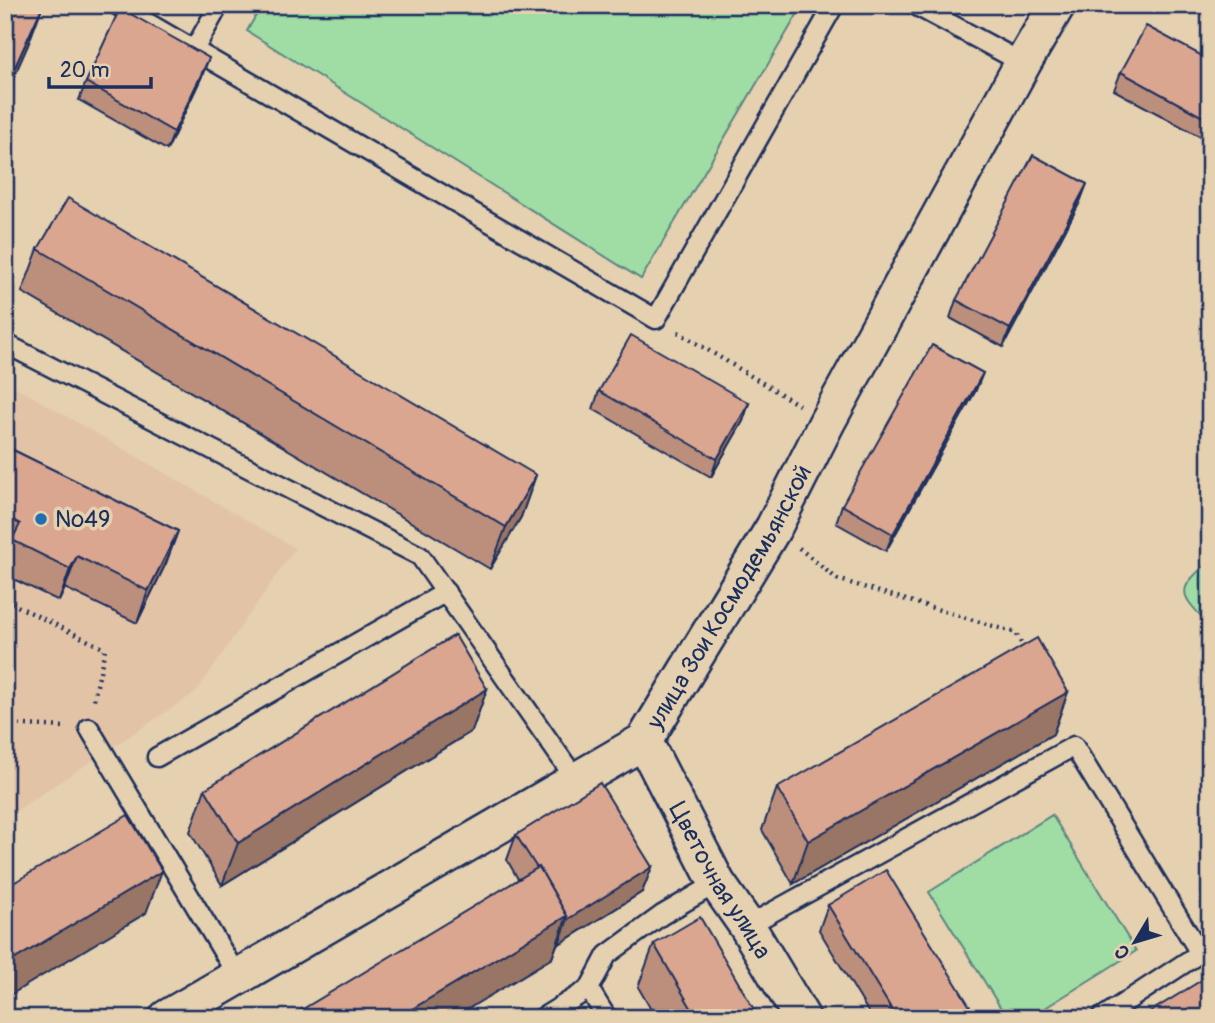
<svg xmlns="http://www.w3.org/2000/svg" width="1215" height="1023" font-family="Pangolin,sans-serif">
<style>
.built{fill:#e2c3a6}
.green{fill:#9fdda5;stroke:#5d8682;stroke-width:2}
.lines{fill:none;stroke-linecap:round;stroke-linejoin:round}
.service-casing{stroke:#1b2f5e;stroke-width:23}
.minor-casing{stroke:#1b2f5e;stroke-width:40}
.path{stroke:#1b2f5e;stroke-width:4.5;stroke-dasharray:2 5;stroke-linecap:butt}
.service{stroke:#e5d0af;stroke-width:18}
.minor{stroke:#e5d0af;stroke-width:35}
.wall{fill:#bc8f7c;stroke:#1b2f5e;stroke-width:2}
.shaded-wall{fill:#997465;stroke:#1b2f5e;stroke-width:2}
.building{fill:#dba690;stroke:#1b2f5e;stroke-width:2}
.poi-dot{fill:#1f6fb2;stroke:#e5d0af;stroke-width:2.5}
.labels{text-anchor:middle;stroke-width:7;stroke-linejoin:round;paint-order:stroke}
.poi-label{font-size:24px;fill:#1b2f5e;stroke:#e5d0af;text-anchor:start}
.street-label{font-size:24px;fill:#1b2f5e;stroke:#e5d0af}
</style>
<rect width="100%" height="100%" fill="#e5d0af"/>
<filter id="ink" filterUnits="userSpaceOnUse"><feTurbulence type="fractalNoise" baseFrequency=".0143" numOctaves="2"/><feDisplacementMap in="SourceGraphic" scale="14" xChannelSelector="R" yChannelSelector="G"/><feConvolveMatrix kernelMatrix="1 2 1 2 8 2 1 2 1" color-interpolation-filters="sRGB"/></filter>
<g filter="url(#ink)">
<polygon class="built" points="5,381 295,548 196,692 5,818"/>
<g class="green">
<polygon points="262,5 803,5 641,279 247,31"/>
<path d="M 1210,561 L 1210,626 C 1180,593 1174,592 1210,561 Z"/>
<polygon points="1052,815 1136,951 1029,1018 1007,1018 929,892"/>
</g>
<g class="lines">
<g class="service-casing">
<g id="service">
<polyline points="117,5 656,319 834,5"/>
<polyline points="915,5 1023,63"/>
<polyline points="194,50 219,5"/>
<polyline points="10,346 420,556 577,781"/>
<polyline points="89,728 238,977"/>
<polyline points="157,757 446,592"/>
<polyline points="747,926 1074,746 1200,953 1101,1018"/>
<polyline points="589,989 607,955 662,915 717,883"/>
<polyline points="542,1018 589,989 607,1018"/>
</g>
</g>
<g class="minor-casing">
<g id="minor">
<path id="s1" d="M 644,741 L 717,883 L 747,926 L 802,1018"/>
<path id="s2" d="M 167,1018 L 644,741 L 774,527 L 827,422 L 1023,63 L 1057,5"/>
</g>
</g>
<g class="path">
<polyline points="678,332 799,405"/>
<polyline points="799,548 837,579 1016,633 1024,649"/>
<polyline points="5,600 105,649 93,704"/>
<polyline points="5,724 65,727"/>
</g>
<use href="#service" class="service"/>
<use href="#minor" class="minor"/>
</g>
<g class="wall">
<polygon points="1210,60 1210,142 1114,90 1121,72"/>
<polygon points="202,76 167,150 79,100 86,82"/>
<polygon points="1080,202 1003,347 950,318 956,300"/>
<polygon points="38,249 536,475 521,517 490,569 22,292"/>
<polygon points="976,390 886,551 836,523 842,505"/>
<polygon points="599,391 749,403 743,421 711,477 593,409"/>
<polygon points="5,446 178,531 166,563 137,623 65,588 59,601 5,575 5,560 7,555 5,554"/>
<polygon points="487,689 472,731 222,885 190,832 205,789"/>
<polygon points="1068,692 1053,734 793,884 762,830 777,788"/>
<polygon points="516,835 652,867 642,892 559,944 558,942 552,958 518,879 507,860"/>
<polygon points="828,905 977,1018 872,1018 819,930"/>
<polygon points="654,944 759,1018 656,1018 638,987"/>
</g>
<g class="shaded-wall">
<polygon points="43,5 28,45 5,97 5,89"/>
<polygon points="209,58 202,76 167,150 174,132"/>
<polygon points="1087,184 1080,202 1003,347 1010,329"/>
<polygon points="983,373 976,390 886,551 893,534"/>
<polygon points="749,403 743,421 711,477 717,459"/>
<polygon points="536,475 521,517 490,569 506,527"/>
<polygon points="178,531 166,563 137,623 148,591"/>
<polygon points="77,556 65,588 59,601 70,569"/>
<polygon points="487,689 472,731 222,885 238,843"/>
<polygon points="1068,692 1053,734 793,884 808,841"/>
<polygon points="652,867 642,892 559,944 568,919"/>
<polygon points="162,871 146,913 5,998 5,965"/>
<polygon points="567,916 552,958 453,1018 397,1018"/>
</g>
<g class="building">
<polygon points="5,5 43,5 5,89"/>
<polygon points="120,8 209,58 174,132 86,82"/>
<polygon points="1146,26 1210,60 1210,121 1121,72"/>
<polygon points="1033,155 1087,184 1010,329 956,300"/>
<polygon points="68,198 536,475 506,527 38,249"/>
<polygon points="631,335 749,403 717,459 599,391"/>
<polygon points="932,345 983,373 893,534 842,505"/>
<polygon points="5,446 178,531 148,591 77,556 70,569 12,540 20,524 5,516"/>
<polygon points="455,635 487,689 238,843 205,789"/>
<polygon points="1037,638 1068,692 808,841 777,788"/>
<polygon points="600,783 652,867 568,919 566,916 567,916 539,867 537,868 516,835"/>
<polygon points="128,815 162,871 5,965 5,888"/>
<polygon points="539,867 567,916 397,1018 288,1018"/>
<polygon points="886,870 977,1018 897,1018 828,905"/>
<polygon points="700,917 759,1018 697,1018 654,944"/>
<polygon points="1210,975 1210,1018 1140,1018"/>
</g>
</g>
<circle class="poi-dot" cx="41" cy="519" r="7"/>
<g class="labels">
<g class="poi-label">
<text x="55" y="527">№49</text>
</g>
<g class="street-label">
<text dy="8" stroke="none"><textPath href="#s2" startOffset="719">улица Зои Космодемьянской</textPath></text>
<text dy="8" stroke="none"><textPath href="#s1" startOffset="159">Цветочная улица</textPath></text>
</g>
</g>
<rect width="1215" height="1023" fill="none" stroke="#e5d0af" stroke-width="28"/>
<rect x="14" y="14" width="1187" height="995" fill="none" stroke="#1b2f5e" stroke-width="2.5" filter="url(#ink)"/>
<g transform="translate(1135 942) rotate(232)" stroke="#e5d0af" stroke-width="5" paint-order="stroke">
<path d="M0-5L12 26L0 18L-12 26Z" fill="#1b2f5e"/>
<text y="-10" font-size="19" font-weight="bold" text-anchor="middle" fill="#1b2f5e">С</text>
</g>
<path d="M49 77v10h102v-10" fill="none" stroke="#1b2f5e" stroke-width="3.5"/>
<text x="60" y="77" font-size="21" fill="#1b2f5e" stroke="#e5d0af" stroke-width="5" paint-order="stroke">20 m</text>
</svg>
